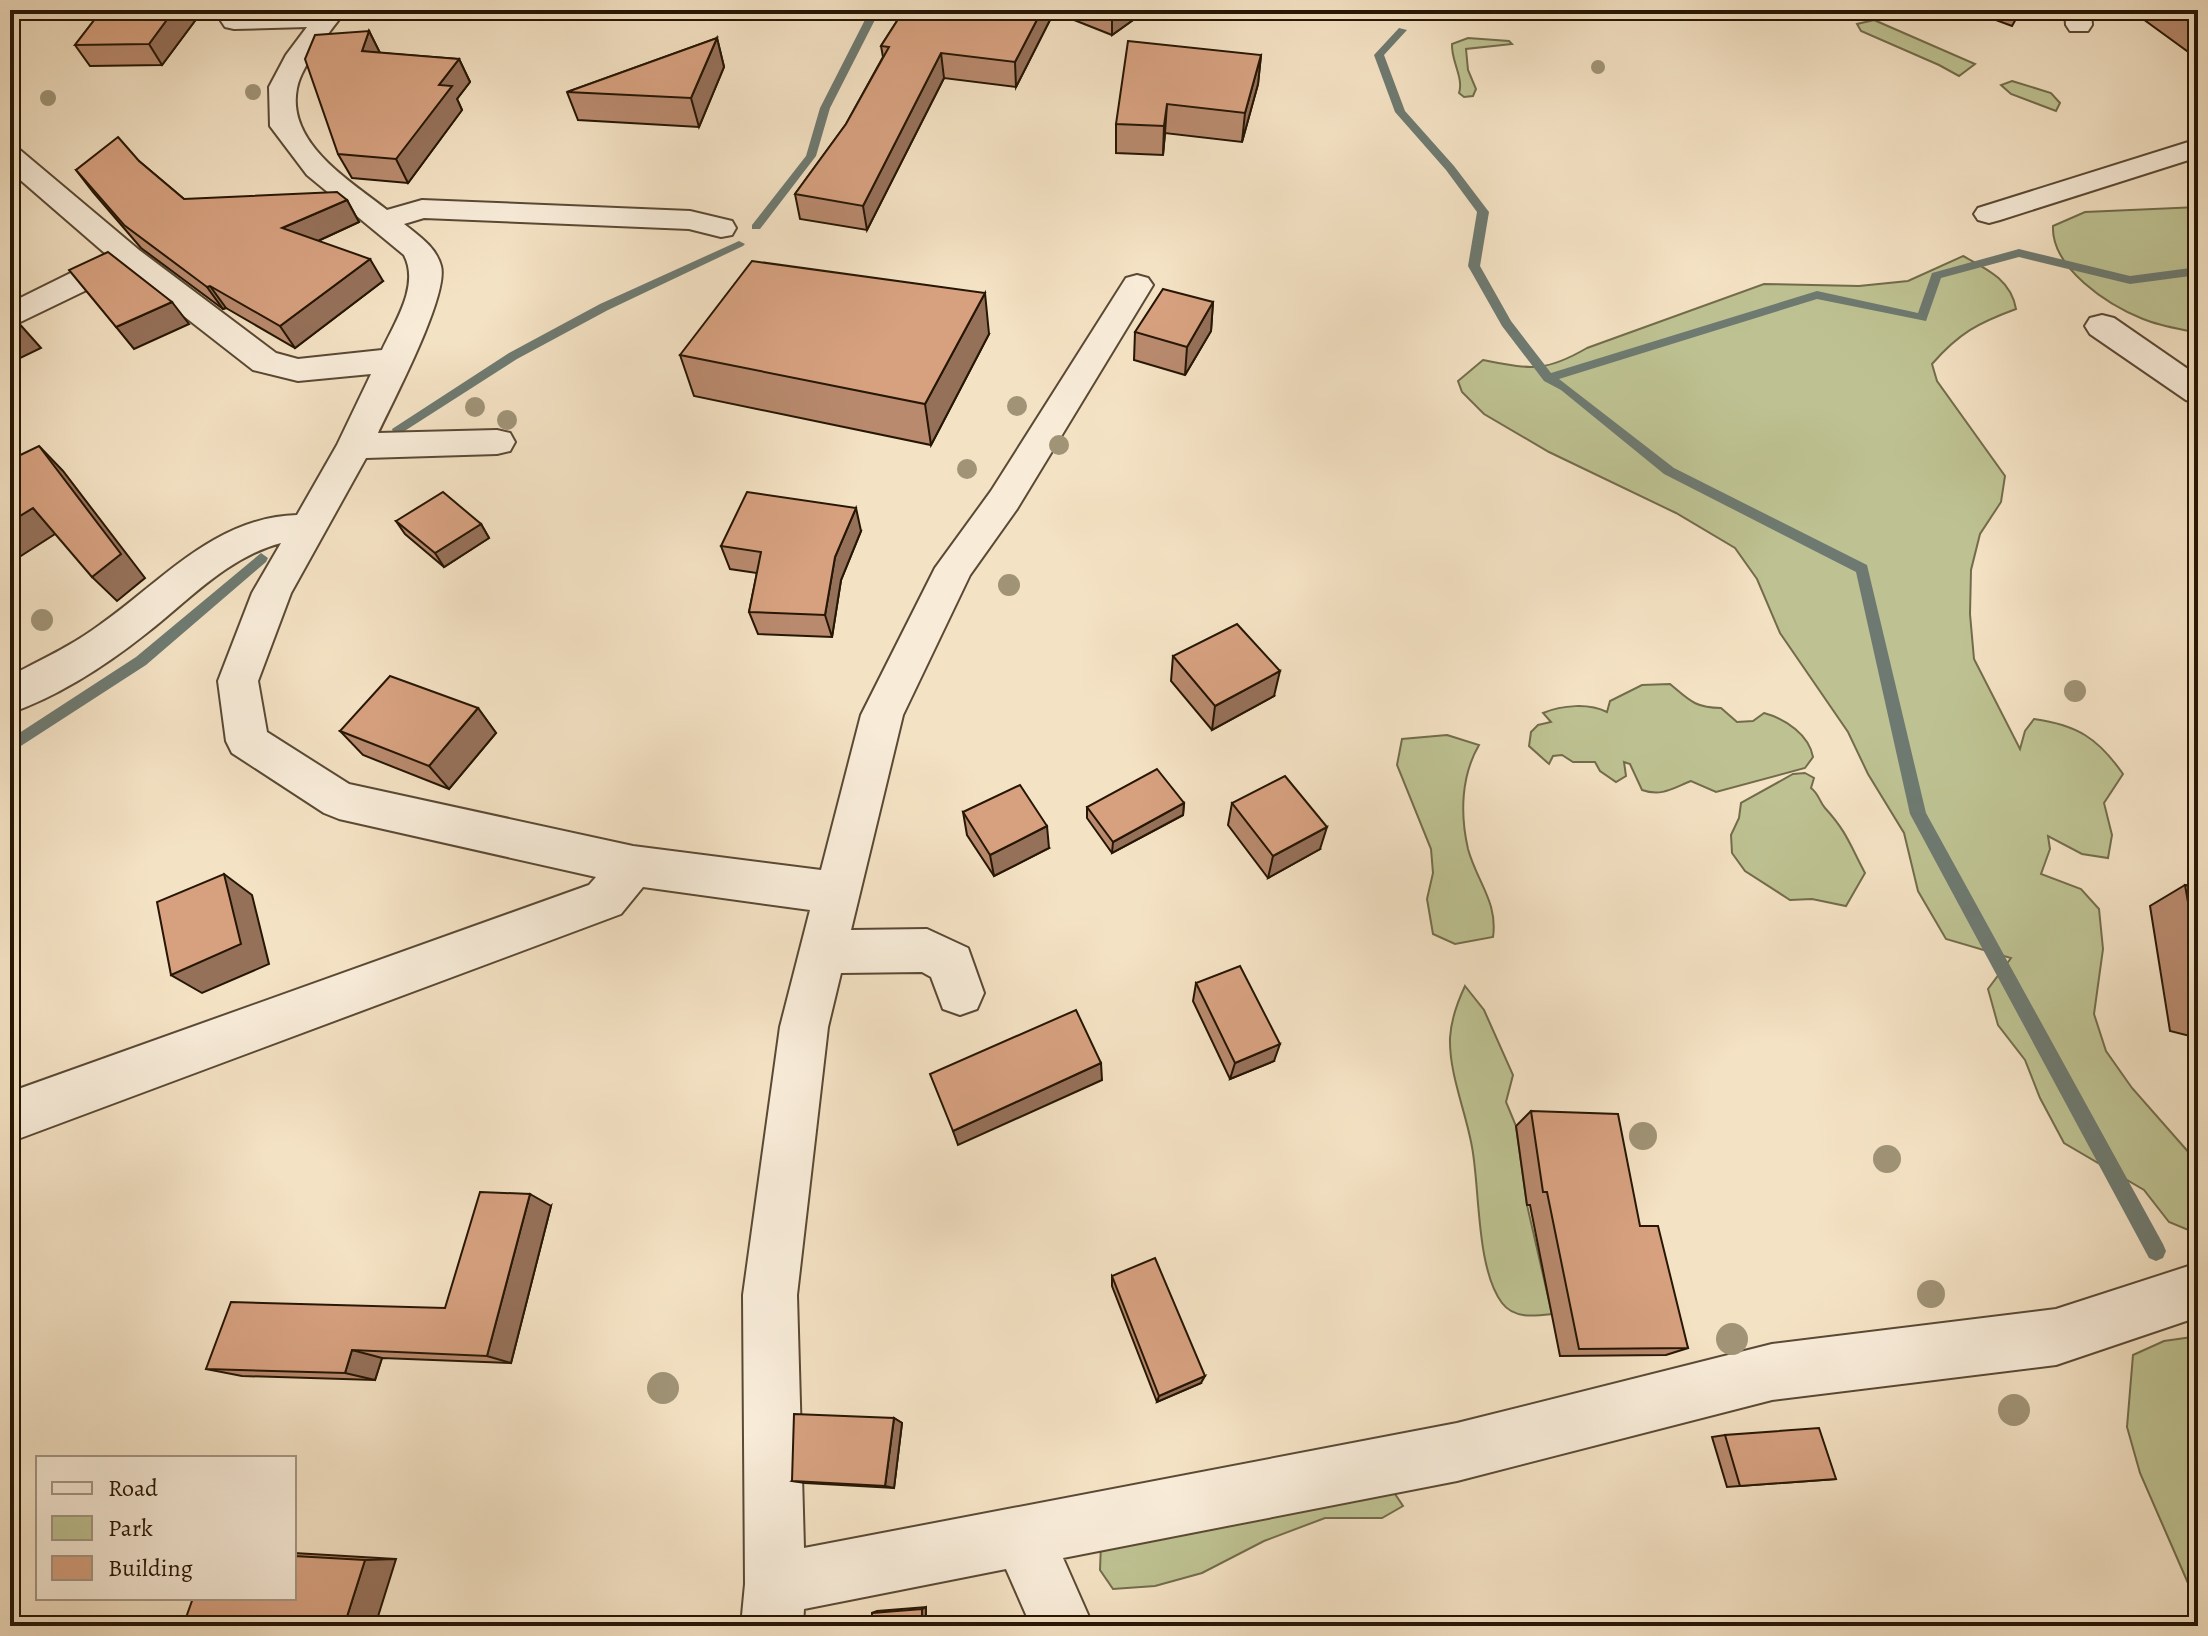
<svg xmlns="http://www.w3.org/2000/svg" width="2208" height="1636" font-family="Alegreya,serif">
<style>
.green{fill:#bec292;stroke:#726c4b;stroke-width:2}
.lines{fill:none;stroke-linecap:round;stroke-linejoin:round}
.stream{fill:#6e7a71;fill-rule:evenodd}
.minor-casing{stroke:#5a4934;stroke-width:4}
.minor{fill:#f8ecd9;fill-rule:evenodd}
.tree{fill:#a09376}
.wall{fill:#b98a6e;stroke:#261604;stroke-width:2}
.shaded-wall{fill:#96715a;stroke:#261604;stroke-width:2}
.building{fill:#d7a180;stroke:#261604;stroke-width:2}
</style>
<rect width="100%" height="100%" fill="#f4e2c4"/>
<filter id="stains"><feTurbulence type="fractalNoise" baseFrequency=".0025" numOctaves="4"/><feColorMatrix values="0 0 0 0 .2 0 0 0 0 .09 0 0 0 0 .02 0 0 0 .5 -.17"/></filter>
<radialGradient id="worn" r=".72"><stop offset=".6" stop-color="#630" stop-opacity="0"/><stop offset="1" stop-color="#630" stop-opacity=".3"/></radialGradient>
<g class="green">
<polygon points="1874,20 1975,64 1959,76 1939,65 1861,31 1857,24"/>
<path d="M 1468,38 L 1509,41 L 1512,44 L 1466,49 L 1468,70 L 1476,89 L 1473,96 L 1464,97 L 1459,93 C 1464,78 1451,61 1452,44 Z"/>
<polygon points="2012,81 2051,93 2060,103 2056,111 2011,94 2001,85"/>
<path d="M 2198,207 L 2198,333 C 2180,329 2160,326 2143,319 C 2108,305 2051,268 2053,226 L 2085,212 Z"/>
<path d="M 1963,256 C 1987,269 2011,280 2016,309 C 1978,323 1959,333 1932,364 L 1937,381 L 2005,476 L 2001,502 L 1980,534 L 1971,570 L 1970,614 L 1974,659 L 2020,749 L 2025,731 L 2034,719 C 2077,725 2098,738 2123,774 L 2104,803 L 2112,835 L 2108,858 L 2082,854 L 2048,836 L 2050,849 L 2041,874 L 2081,889 L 2099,909 L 2103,949 L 2094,1014 L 2106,1051 L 2132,1088 L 2198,1163 L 2198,1234 L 2169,1222 L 2144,1190 L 2064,1143 L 2040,1098 L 2025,1060 L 1998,1025 L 1988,989 L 2011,958 L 1946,939 L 1918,891 L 1904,833 L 1868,774 L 1848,732 L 1780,633 L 1757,579 L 1735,548 L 1676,513 L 1549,452 L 1484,414 L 1462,392 L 1458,381 L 1483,360 C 1531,369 1544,373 1587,348 L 1764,284 L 1859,286 L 1908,281 Z"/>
<path d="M 1670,684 C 1689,700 1695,708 1721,708 L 1737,722 L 1753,721 L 1764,713 C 1786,719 1809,735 1813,757 L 1805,768 L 1716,792 L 1691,781 C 1673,788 1662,797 1642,790 L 1630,764 L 1624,762 L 1626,776 L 1616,782 L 1600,771 L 1595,762 L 1573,762 L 1562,755 L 1553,756 L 1549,764 L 1529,746 L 1531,732 L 1538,725 L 1551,722 L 1543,713 C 1562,705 1589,703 1607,712 L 1610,701 L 1642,685 Z"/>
<path d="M 1447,735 L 1479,745 C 1461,776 1460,814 1468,849 C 1477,882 1498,902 1493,937 L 1455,944 L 1433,934 L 1427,899 L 1433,873 L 1431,849 L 1397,765 L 1402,739 Z"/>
<path d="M 1805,773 L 1814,778 L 1811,788 C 1819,794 1819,801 1825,808 C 1847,832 1850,845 1865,873 L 1846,906 L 1812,899 L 1790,900 L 1745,871 L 1732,853 L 1731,835 L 1739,818 L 1741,803 L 1793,774 Z"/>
<path d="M 1465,986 L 1484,1010 L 1513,1075 L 1506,1102 L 1516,1126 L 1527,1205 L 1552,1314 C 1535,1316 1514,1319 1502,1303 C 1476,1268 1480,1189 1472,1147 C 1466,1112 1449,1074 1450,1038 C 1451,1019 1457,1003 1465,986 Z"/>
<polygon points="2192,1337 2198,1340 2198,1606 2140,1473 2127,1427 2133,1355 2164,1341"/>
<polygon points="1391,1488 1403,1506 1382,1518 1325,1518 1264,1541 1202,1573 1155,1586 1113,1589 1100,1570 1101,1543"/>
</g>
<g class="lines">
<g class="stream">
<polygon points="870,10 880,10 830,108 816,156 760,229 752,229 752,225 806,156 820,108"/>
<polygon points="1399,28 1407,30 1384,55 1405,111 1454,166 1489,212 1480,266 1511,321 1551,373 1817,291 1918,313 1932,273 2019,249 2130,276 2198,267 2198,275 2130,284 2019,257 1941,278 1926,321 1817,299 1559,379 1674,468 1867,565 1926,813 2163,1244 2166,1251 2163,1258 2156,1261 2149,1258 1910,814 1856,572 1664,474 1561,390 1544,381 1502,326 1468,266 1477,212 1446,170 1395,112 1374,55"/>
<polygon points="739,241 745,244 743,246 608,310 517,359 403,432 393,432 392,429 509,353 600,304"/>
<polygon points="261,553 268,558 266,562 146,665 10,753 10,739 136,657"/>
</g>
<g class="minor-casing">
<g id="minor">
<path d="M 346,10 C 332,30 302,63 297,88 C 286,143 349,180 387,210 L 422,200 L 690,211 L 732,221 L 736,228 L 732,235 L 721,237 L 689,229 L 424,218 L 404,224 C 419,236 436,247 441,266 C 449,295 393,401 378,433 L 497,430 L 510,433 L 515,442 L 510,451 L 497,454 L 366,458 L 291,593 L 258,681 L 267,732 L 349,784 L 633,846 L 821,870 L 861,715 L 935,568 L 991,491 L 1126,278 L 1137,275 L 1148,278 L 1153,285 L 1017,509 L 970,575 L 903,715 L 851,930 L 927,929 L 968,948 L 984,993 L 977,1009 L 960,1015 L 943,1009 L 931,977 L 922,972 L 841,973 L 828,1027 L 797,1295 L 804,1548 L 1457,1423 L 1772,1344 L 2056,1309 L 2198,1263 L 2198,1317 L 2056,1365 L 1772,1400 L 1457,1481 L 1063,1558 L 1093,1626 L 1031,1626 L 1006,1569 L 804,1609 L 803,1626 L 741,1626 L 745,1584 L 743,1295 L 780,1027 L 810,910 L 643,887 L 621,914 L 10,1142 L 10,1092 L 589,885 L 596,877 L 339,819 L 324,813 L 232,753 L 226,741 L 218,681 L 252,593 L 281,543 C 228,557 190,599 148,632 C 108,664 59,696 10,713 L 10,676 C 41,660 73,645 101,624 C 162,581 216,517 297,515 L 337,445 L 371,374 L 298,381 L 253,370 L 126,271 L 10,327 L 10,303 L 107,255 L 10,171 L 10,147 L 20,150 L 139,250 L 276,353 L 298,359 L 382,350 C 395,322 420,285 404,255 L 307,175 L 270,126 L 269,87 L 286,55 L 307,27 L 234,29 L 225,27 L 221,21 L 225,15 L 234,13 Z"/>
<polygon points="2065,10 2091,10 2092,25 2088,31 2070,31 2066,25"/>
<polygon points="2198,139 2198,157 2000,220 1989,223 1978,220 1974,214 1978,208"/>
<polygon points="2102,315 2114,318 2198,376 2198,404 2186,400 2090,334 2085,326 2090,318"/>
</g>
</g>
<use href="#minor" class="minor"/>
</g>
<g class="tree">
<circle cx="1598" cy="67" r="7"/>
<circle cx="253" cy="92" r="8"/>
<circle cx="48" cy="98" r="8"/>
<circle cx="1017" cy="406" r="10"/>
<circle cx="475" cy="407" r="10"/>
<circle cx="507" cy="420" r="10"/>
<circle cx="1059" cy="445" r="10"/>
<circle cx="967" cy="469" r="10"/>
<circle cx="1009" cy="585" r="11"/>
<circle cx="42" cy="620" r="11"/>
<circle cx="2075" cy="691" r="11"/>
<circle cx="1643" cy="1136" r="14"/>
<circle cx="1887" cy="1159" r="14"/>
<circle cx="1931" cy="1294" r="14"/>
<circle cx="1732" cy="1339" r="16"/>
<circle cx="663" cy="1388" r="16"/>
<circle cx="2014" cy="1410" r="16"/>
</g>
<g class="wall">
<polygon points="102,10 203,10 162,65 90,66 75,45"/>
<polygon points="904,10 1147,10 1112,35 1054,12 1016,87 944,78 867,230 800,219 795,194 846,124 883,57 881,46"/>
<polygon points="1969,10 2021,10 2012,26"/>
<polygon points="2149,10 2198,10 2198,59 2143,19"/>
<polygon points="369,31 380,53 459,59 470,82 457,99 462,110 408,183 352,178 338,154"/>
<polygon points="717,38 724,67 699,127 578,120 567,92"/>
<polygon points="1261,55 1258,84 1242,142 1165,133 1163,155 1116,153 1116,124"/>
<polygon points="139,161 184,199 347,200 359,222 318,241 383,281 295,348 226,308 223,309 141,248 93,192 76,170"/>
<polygon points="1213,302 1211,331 1185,375 1134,360 1135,332"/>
<polygon points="989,334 931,445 694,396 680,355"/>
<polygon points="396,521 481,524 489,538 444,567 405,534"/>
<polygon points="861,531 841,580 832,637 758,634 749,612 757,573 730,569 721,546"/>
<polygon points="1173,656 1274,696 1212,730 1171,681"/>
<polygon points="478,708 496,733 449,789 363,755 340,731"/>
<polygon points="1184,803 1183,815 1112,853 1087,818 1087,807"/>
<polygon points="1232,803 1320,849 1268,878 1228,825"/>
<polygon points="963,812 1049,848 994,876 967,835"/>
<polygon points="2185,885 2198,888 2198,1038 2170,1031 2150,906"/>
<polygon points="1196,983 1274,1061 1230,1079 1193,1001"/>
<polygon points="1531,1111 1640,1226 1688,1348 1666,1355 1560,1356 1530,1205 1527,1205 1516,1126"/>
<polygon points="551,1206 511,1363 382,1358 375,1380 242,1376 206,1369 445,1308"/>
<polygon points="1112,1276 1201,1383 1157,1402 1112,1286"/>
<polygon points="894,1418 902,1423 894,1488 805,1483 792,1481"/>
<polygon points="1725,1435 1836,1479 1727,1487 1712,1437"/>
<polygon points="294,1553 396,1559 294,1598"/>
<polygon points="926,1607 926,1626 872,1626 872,1613 877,1611"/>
<polygon points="1255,1620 1262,1623 1263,1626 1246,1626"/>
</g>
<g class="shaded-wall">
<polygon points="174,10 203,10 162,65 149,44"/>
<polygon points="1042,10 1054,10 1054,12 1016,87 1015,62"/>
<polygon points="1112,10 1147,10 1112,35"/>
<polygon points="369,31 381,55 362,51"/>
<polygon points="717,38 724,67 699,127 691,98"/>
<polygon points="941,53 944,78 867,230 863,206"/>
<polygon points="1261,55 1258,84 1242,142 1245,113"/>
<polygon points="459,59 470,82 457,99 462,110 408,183 396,159 439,85"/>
<polygon points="1167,104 1165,133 1163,155 1164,126"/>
<polygon points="347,200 359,222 296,251 282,228"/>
<polygon points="370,259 383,281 295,348 280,326"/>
<polygon points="210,286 226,308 223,309 207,287"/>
<polygon points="985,293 989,334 931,445 925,404"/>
<polygon points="172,302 189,324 134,349 116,327"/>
<polygon points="1213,302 1211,331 1185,375 1187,347"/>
<polygon points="16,320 41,348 10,363 10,323"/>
<polygon points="39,446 63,471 145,578 117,601 92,577"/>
<polygon points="33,508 58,532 10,563 10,522"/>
<polygon points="856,508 861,531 841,580 832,637 825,615 835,557"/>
<polygon points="481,524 489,538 444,567 435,553"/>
<polygon points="1280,671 1274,696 1212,730 1215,706"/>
<polygon points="478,708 496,733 449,789 429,766"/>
<polygon points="1184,803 1183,815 1112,853 1113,842"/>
<polygon points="1047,826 1049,848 994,876 990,855"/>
<polygon points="1327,827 1320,849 1268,878 1273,856"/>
<polygon points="224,874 252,895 269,964 202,993 171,975"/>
<polygon points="1280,1044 1274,1061 1230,1079 1235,1063"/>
<polygon points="1101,1063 1102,1080 958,1145 953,1131"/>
<polygon points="530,1194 551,1206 511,1363 487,1356"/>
<polygon points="352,1350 382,1358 375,1380 345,1373"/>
<polygon points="1205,1376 1201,1383 1157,1402 1159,1396"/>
<polygon points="894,1418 902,1423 894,1488 885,1486"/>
<polygon points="10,1478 15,1478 10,1491"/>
<polygon points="396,1559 375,1626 344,1626 365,1560"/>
<polygon points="926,1607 926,1626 922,1626 922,1609"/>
</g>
<g class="building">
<polygon points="102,10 174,10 149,44 75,45"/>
<polygon points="904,10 1042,10 1015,62 941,53 863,206 795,194 846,124 889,47 881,46"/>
<polygon points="2180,10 2198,10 2198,23"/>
<polygon points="369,31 362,51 459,59 439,85 452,86 396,159 338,154 305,59 315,35"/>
<polygon points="717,38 691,98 567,92"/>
<polygon points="1128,41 1261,55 1245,113 1167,104 1164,126 1116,124"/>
<polygon points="118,137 139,161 184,199 337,192 347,200 282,228 370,259 280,326 210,286 207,287 124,225 76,170"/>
<polygon points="108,252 172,302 116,327 69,270"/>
<polygon points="752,261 985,293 925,404 680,355"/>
<polygon points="1163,289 1213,302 1187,347 1135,332"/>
<polygon points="10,315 16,320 10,323"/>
<polygon points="39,446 121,554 92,577 33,508 10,522 10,460"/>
<polygon points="443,492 481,524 435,553 396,521"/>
<polygon points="747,492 856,508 835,557 825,615 749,612 761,552 721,546"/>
<polygon points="1237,624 1280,671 1215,706 1173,656"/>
<polygon points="390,676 478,708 429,766 340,731"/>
<polygon points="1157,769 1184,803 1113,842 1087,807"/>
<polygon points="1285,776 1327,827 1273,856 1232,803"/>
<polygon points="1020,785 1047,826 990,855 963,812"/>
<polygon points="224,874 241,944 171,975 157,902"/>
<polygon points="2185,885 2198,888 2198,959"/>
<polygon points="1240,966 1280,1044 1235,1063 1196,983"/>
<polygon points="1076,1010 1101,1063 953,1131 930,1074"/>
<polygon points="1531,1111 1618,1114 1640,1226 1658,1226 1688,1348 1579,1349 1547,1192 1543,1192"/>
<polygon points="480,1192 530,1194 487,1356 352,1350 345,1373 206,1369 231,1302 445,1308"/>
<polygon points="1155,1258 1205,1376 1159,1396 1112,1276"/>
<polygon points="794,1414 894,1418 885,1486 792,1481"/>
<polygon points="1819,1428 1836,1479 1740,1486 1725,1435"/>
<polygon points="294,1556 365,1560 344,1626 183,1626 193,1598 294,1598"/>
<polygon points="922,1609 922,1626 872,1626 872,1613"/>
</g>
<rect width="2208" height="1636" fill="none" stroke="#f4e2c4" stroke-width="40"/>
<rect x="12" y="12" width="2184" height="1612" fill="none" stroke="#261604" stroke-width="4"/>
<rect x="20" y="20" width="2168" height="1596" fill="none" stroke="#261604" stroke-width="2"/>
<rect x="36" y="1456" width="260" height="144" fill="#f8ecd9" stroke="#a49684" stroke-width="2"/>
<rect x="52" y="1482" width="40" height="12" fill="#f8ecd9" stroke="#a49684" stroke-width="2"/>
<text x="108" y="1496" font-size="24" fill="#261604">Road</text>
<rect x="52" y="1516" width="40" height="24" fill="#bec292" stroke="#a49684" stroke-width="2"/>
<text x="108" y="1536" font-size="24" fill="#261604">Park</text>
<rect x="52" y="1556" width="40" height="24" fill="#d7a180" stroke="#a49684" stroke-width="2"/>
<text x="108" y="1576" font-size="24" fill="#261604">Building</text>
<rect width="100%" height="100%" filter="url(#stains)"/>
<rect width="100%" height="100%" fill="url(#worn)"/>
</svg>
